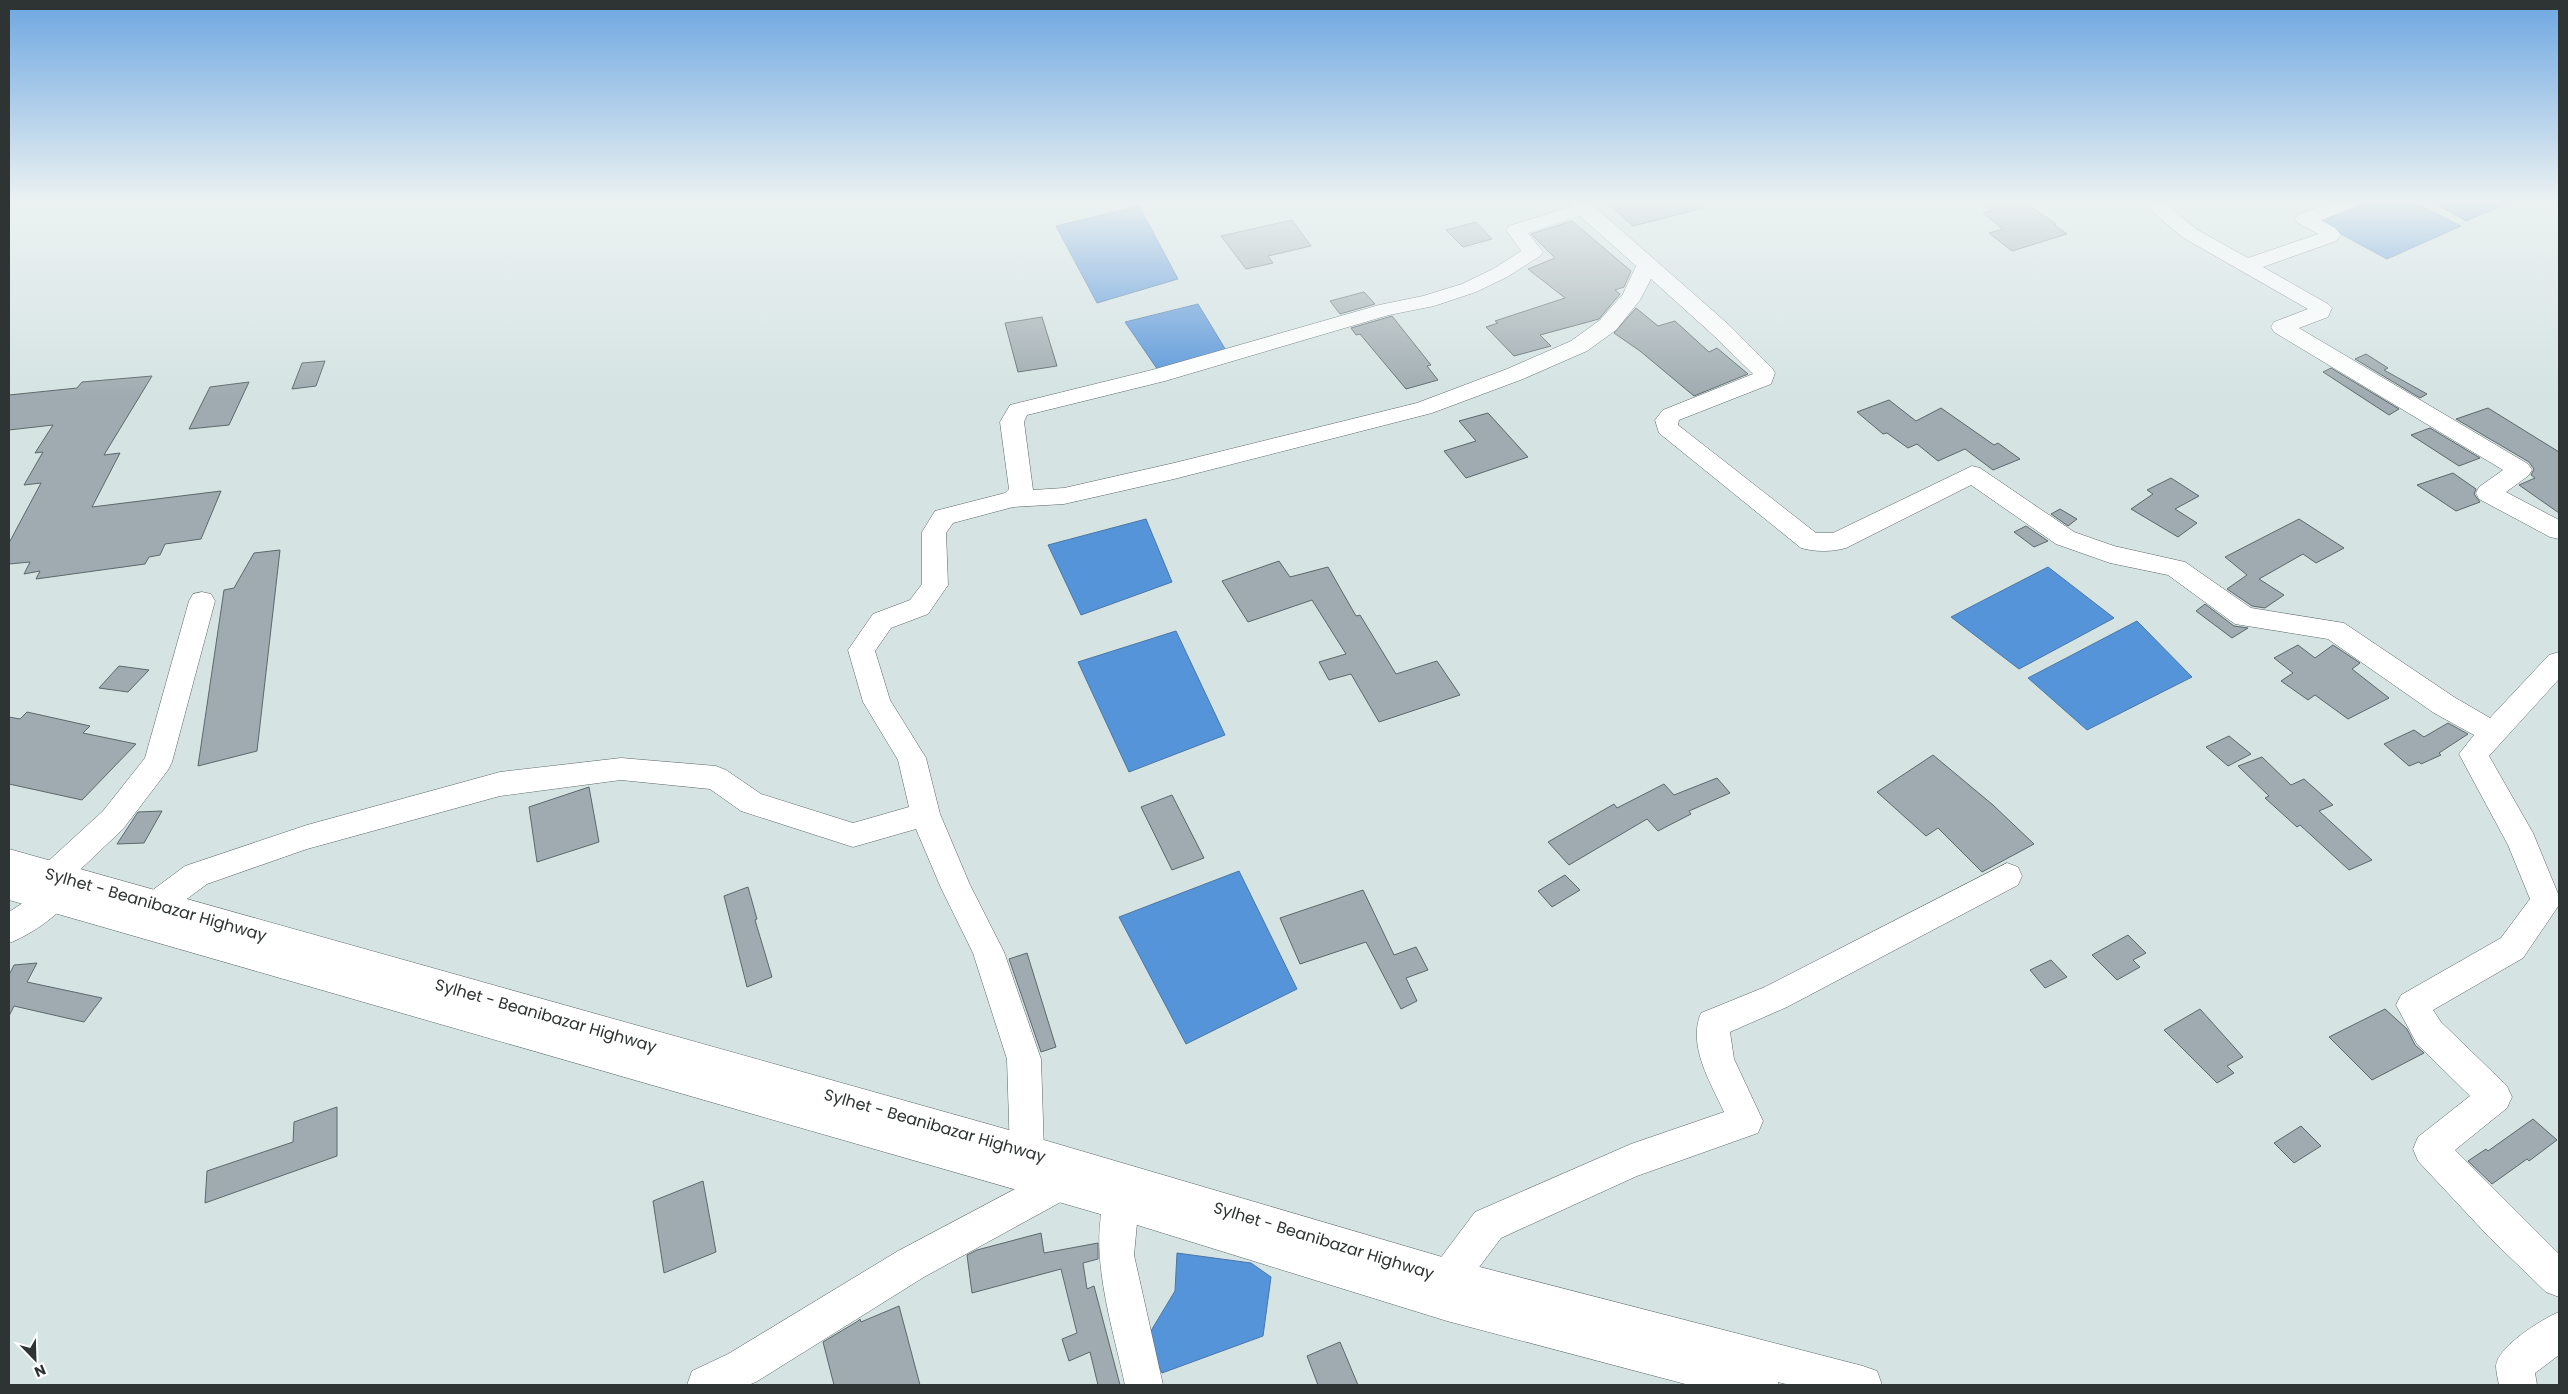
<svg xmlns="http://www.w3.org/2000/svg" width="2568" height="1394" font-family="Poppins,sans-serif">
<style>
.water{fill:#5594d9;stroke:#4977a7}
.building{fill:#9fabb0;stroke:#5d686c}
.lines{fill:none;stroke-linecap:round;stroke-linejoin:round}
.minor-casing{stroke:#5a6766;stroke-width:1}
.primary-casing{stroke:#5a6766;stroke-width:1}
.minor{fill:#fff;fill-rule:evenodd}
.primary{fill:#fff;fill-rule:evenodd}
.labels{text-anchor:middle;stroke-width:4;stroke-linejoin:round;paint-order:stroke}
.near-street-label{font-size:16px;fill:#2e3433;stroke:#fff}
</style>
<rect width="100%" height="100%" fill="#d5e3e3"/>
<g class="water">
<polygon points="2363,201 2412,201 2461,226 2387,259 2319,222"/>
<polygon points="2430,201 2514,201 2466,221"/>
<polygon points="1139,206 1178,279 1097,303 1056,226"/>
<polygon points="1198,304 1227,352 1160,373 1125,322"/>
<polygon points="1146,519 1172,582 1081,615 1048,545"/>
<polygon points="2048,567 2114,618 2019,669 1951,617"/>
<polygon points="2137,621 2192,677 2087,730 2028,678"/>
<polygon points="1176,631 1225,735 1129,772 1078,662"/>
<polygon points="1239,871 1297,989 1186,1044 1119,917"/>
<polygon points="1177,1253 1251,1263 1271,1277 1263,1336 1162,1373 1146,1339 1175,1291"/>
</g>
<g class="building">
<polygon points="1606,201 1703,201 1704,208 1633,226"/>
<polygon points="1978,201 2024,202 2056,224 2054,225 2067,234 2012,251 1989,233 2003,229 1983,213 1992,211"/>
<polygon points="1292,220 1311,246 1268,256 1273,263 1246,269 1221,236"/>
<polygon points="1572,221 1631,271 1624,287 1615,290 1620,294 1599,319 1540,335 1551,346 1514,356 1486,327 1498,323 1495,321 1565,298 1528,269 1555,258 1531,234"/>
<polygon points="1476,222 1492,239 1463,247 1446,230"/>
<polygon points="1364,292 1375,304 1340,314 1330,301"/>
<polygon points="1636,308 1658,326 1675,321 1709,352 1717,348 1748,374 1694,396 1640,351 1614,333"/>
<polygon points="1392,316 1431,365 1427,366 1438,380 1406,389 1360,334 1356,335 1351,328"/>
<polygon points="1042,317 1057,366 1018,372 1005,323"/>
<polygon points="2366,354 2388,368 2384,370 2427,394 2420,398 2355,359"/>
<polygon points="325,361 316,386 292,389 302,363"/>
<polygon points="2331,368 2399,409 2389,415 2323,372"/>
<polygon points="152,376 104,455 120,453 92,507 221,491 201,539 165,544 160,555 149,557 145,564 36,579 40,571 24,574 30,562 9,564 9,543 41,483 24,485 43,452 35,453 53,425 9,430 9,395 77,388 82,382"/>
<polygon points="249,382 229,425 189,429 210,387"/>
<polygon points="1889,400 1916,421 1941,408 1994,445 1998,443 2020,459 1993,470 1965,449 1938,461 1917,444 1908,448 1887,433 1883,434 1857,412"/>
<polygon points="2488,408 2559,452 2559,513 2519,485 2535,478 2531,475 2534,469 2529,462 2456,419"/>
<polygon points="1488,413 1528,457 1466,478 1444,451 1476,441 1459,421"/>
<polygon points="2430,428 2480,458 2459,466 2411,435"/>
<polygon points="2453,473 2476,489 2474,494 2480,502 2456,511 2417,485"/>
<polygon points="2171,478 2199,496 2175,509 2197,523 2178,537 2131,509 2153,494 2147,490"/>
<polygon points="2060,509 2077,519 2068,526 2051,514"/>
<polygon points="2299,519 2344,548 2316,563 2303,554 2259,579 2284,595 2265,608 2252,606 2227,589 2247,575 2225,557"/>
<polygon points="2026,526 2048,541 2034,547 2014,532"/>
<polygon points="280,550 257,751 198,766 224,590 234,588 254,553"/>
<polygon points="1279,561 1290,577 1328,567 1356,616 1360,615 1396,674 1437,661 1460,695 1379,722 1351,674 1329,680 1319,662 1346,654 1312,600 1248,622 1222,581"/>
<polygon points="2205,604 2234,626 2248,628 2232,638 2196,611"/>
<polygon points="2298,645 2315,658 2333,645 2360,663 2352,669 2389,698 2348,719 2315,695 2308,700 2281,681 2293,673 2274,658"/>
<polygon points="119,666 149,670 128,692 99,688"/>
<polygon points="27,712 90,726 83,733 136,744 82,800 9,784 9,717 20,719"/>
<polygon points="2448,723 2468,734 2439,753 2441,755 2421,764 2419,762 2409,766 2384,744 2414,730 2424,737"/>
<polygon points="2229,736 2251,754 2228,766 2206,747"/>
<polygon points="1933,755 1993,805 2034,844 1982,872 1938,828 1926,836 1877,792"/>
<polygon points="2262,757 2291,785 2304,779 2333,805 2319,811 2372,860 2349,870 2300,825 2297,827 2265,798 2269,796 2238,766"/>
<polygon points="1717,778 1730,793 1689,811 1691,814 1658,831 1647,819 1569,865 1548,842 1614,804 1617,808 1664,784 1674,795"/>
<polygon points="589,787 599,842 537,862 529,807"/>
<polygon points="1172,795 1204,858 1172,870 1141,807"/>
<polygon points="162,811 144,843 117,844 138,812"/>
<polygon points="1565,875 1580,890 1552,907 1538,891"/>
<polygon points="748,887 757,919 755,920 772,977 747,987 724,896"/>
<polygon points="1363,890 1394,955 1416,947 1428,970 1406,978 1417,1001 1401,1009 1366,942 1300,964 1280,918"/>
<polygon points="2128,935 2146,953 2133,960 2140,967 2117,980 2092,955"/>
<polygon points="1027,953 1056,1047 1041,1052 1009,959"/>
<polygon points="2051,960 2067,977 2045,988 2030,970"/>
<polygon points="37,963 27,982 102,998 84,1022 14,1006 9,1016 9,975 14,965"/>
<polygon points="2200,1009 2243,1057 2227,1066 2234,1073 2217,1083 2164,1030"/>
<polygon points="2385,1009 2407,1029 2415,1045 2424,1053 2372,1080 2329,1037"/>
<polygon points="337,1107 337,1156 205,1203 207,1171 293,1142 294,1122"/>
<polygon points="2533,1119 2557,1140 2529,1161 2527,1159 2492,1184 2468,1161 2486,1149 2488,1151"/>
<polygon points="2301,1126 2321,1146 2294,1163 2274,1143"/>
<polygon points="703,1181 716,1252 664,1273 653,1201"/>
<polygon points="1041,1233 1044,1253 1098,1243 1098,1259 1083,1263 1087,1289 1094,1286 1120,1385 1098,1385 1090,1352 1069,1361 1062,1339 1077,1333 1061,1269 972,1293 967,1255 977,1250"/>
<polygon points="899,1306 920,1385 834,1385 823,1342 858,1321 860,1319 861,1322"/>
<polygon points="1340,1342 1358,1385 1318,1385 1307,1356"/>
</g>
<g class="lines">
<g class="minor-casing">
<g id="minor">
<path d="M 1568,201 L 1588,201 L 1728,324 L 1772,368 L 1775,373 L 1771,384 L 1679,420 L 1678,425 L 1816,533 L 1833,533 L 1972,466 L 1980,468 L 2074,532 L 2114,546 L 2185,562 L 2251,608 L 2344,623 L 2454,697 L 2490,718 L 2549,655 L 2559,652 L 2559,679 L 2489,756 L 2533,833 L 2559,896 L 2559,905 L 2523,958 L 2433,1010 L 2441,1022 L 2507,1086 L 2512,1097 L 2507,1108 L 2455,1150 L 2559,1254 L 2559,1297 L 2546,1292 L 2489,1237 L 2418,1161 L 2413,1149 L 2418,1137 L 2470,1096 L 2417,1044 L 2396,1005 L 2401,995 L 2501,938 L 2530,899 L 2508,845 L 2459,754 L 2474,735 L 2434,713 L 2328,639 L 2235,624 L 2168,575 L 2110,563 L 2056,544 L 1971,485 L 1846,548 C 1832,552 1815,552 1801,548 L 1659,433 L 1655,420 L 1663,410 L 1753,374 L 1712,334 L 1651,279 L 1640,300 L 1616,330 L 1587,351 L 1523,379 L 1432,413 L 1174,479 L 1064,504 L 1013,507 L 953,523 L 946,533 L 948,585 L 928,614 L 891,628 L 875,651 L 890,700 L 926,758 L 940,814 L 970,885 L 1004,952 L 1041,1059 L 1044,1152 L 1039,1164 L 1027,1169 L 1015,1164 L 1010,1152 L 1007,1059 L 973,953 L 941,888 L 916,829 L 853,847 L 741,811 L 710,789 L 621,780 L 500,796 L 307,849 L 207,884 L 168,913 L 157,917 L 146,913 L 142,904 L 146,895 L 185,866 L 307,825 L 500,772 L 621,758 L 716,766 L 726,770 L 761,794 L 853,823 L 909,807 L 898,760 L 863,702 L 848,650 L 873,614 L 910,600 L 922,584 L 922,532 L 935,511 L 1005,493 L 1009,489 L 1000,422 L 1010,405 L 1152,370 L 1379,305 L 1423,296 L 1462,284 L 1493,269 L 1521,251 L 1506,230 L 1509,226 L 1572,206 ZM 1580,216 L 1636,266 L 1623,294 L 1600,320 L 1571,341 L 1507,369 L 1417,403 L 1174,463 L 1064,488 L 1033,490 L 1024,422 L 1027,415 L 1165,381 L 1389,315 L 1434,306 L 1476,292 L 1507,277 L 1540,256 L 1543,252 L 1528,233 Z"/>
<polygon points="1717,201 1741,201 1738,205 1720,205"/>
<polygon points="2140,201 2162,201 2196,229 2248,258 2318,234 2298,223 2295,219 2298,215 2336,201 2363,201 2360,205 2321,220 2335,228 2341,235 2336,241 2263,267 2328,304 2332,308 2328,317 2299,328 2528,464 2532,470 2528,476 2506,492 2559,520 2559,539 2550,537 2479,499 2476,493 2479,487 2503,470 2274,332 2271,327 2274,322 2308,309 2182,237"/>
<path d="M 202,592 L 211,594 L 215,601 L 172,762 L 168,770 L 123,829 L 65,884 L 55,888 L 63,891 L 67,900 C 60,916 26,937 9,943 L 9,912 L 41,891 L 51,887 L 43,884 L 39,875 L 43,866 L 103,811 L 145,758 L 189,601 L 193,594 Z"/>
<path d="M 2007,863 L 2018,867 L 2022,876 L 2018,885 L 1787,1007 L 1730,1032 L 1734,1059 L 1763,1121 L 1758,1133 L 1637,1176 L 1501,1238 L 1462,1290 L 1449,1295 L 1436,1290 L 1431,1277 L 1436,1264 L 1475,1212 L 1631,1144 L 1724,1112 C 1711,1083 1687,1046 1701,1013 L 1765,987 Z"/>
<polygon points="1057,1167 1070,1173 1075,1185 1070,1197 924,1277 756,1382 748,1385 687,1385 692,1371 728,1354 898,1251"/>
<path d="M 1121,1184 L 1134,1189 L 1139,1202 L 1134,1255 L 1163,1385 L 1125,1385 C 1113,1327 1085,1246 1108,1189 Z"/>
<path d="M 2559,1312 L 2559,1355 L 2535,1373 L 2537,1385 L 2499,1385 C 2498,1379 2496,1372 2496,1366 C 2497,1347 2542,1319 2559,1312 Z"/>
</g>
</g>
<g class="primary-casing">
<polygon id="primary" points="9,849 1027,1135 1449,1259 1863,1366 1877,1371 1882,1385 1790,1385 1778,1382 1779,1385 1689,1385 1447,1321 1121,1220 9,900"/>
</g>
<use href="#minor" class="minor"/>
<use href="#primary" class="primary"/>
</g>
<linearGradient id="sky" x2="0" y2="1"><stop stop-color="#6da7e2"/><stop offset="0.51" stop-color="#ecf2f2"/><stop offset="1" stop-color="#ecf2f2" stop-opacity="0"/></linearGradient>
<rect width="2568" height="396" fill="url(#sky)"/>
<g class="labels">
<g class="near-street-label">
<text transform="translate(156 904) rotate(16)" y="6">Sylhet - Beanibazar Highway</text>
<text transform="translate(546 1015) rotate(16)" y="6">Sylhet - Beanibazar Highway</text>
<text transform="translate(935 1125) rotate(16)" y="6">Sylhet - Beanibazar Highway</text>
<text transform="translate(1324 1240) rotate(17)" y="6">Sylhet - Beanibazar Highway</text>
</g>
</g>
<rect width="2568" height="1394" fill="none" stroke="#2e3433" stroke-width="20"/>
<g transform="translate(35 1359) rotate(157)" stroke="#ffffff" stroke-width="4" paint-order="stroke">
<path d="M0-4L9 19L0 12L-9 19Z" fill="#2e3433"/>
<text y="-8" font-size="14" font-weight="bold" text-anchor="middle" fill="#2e3433">N</text>
</g>
</svg>
